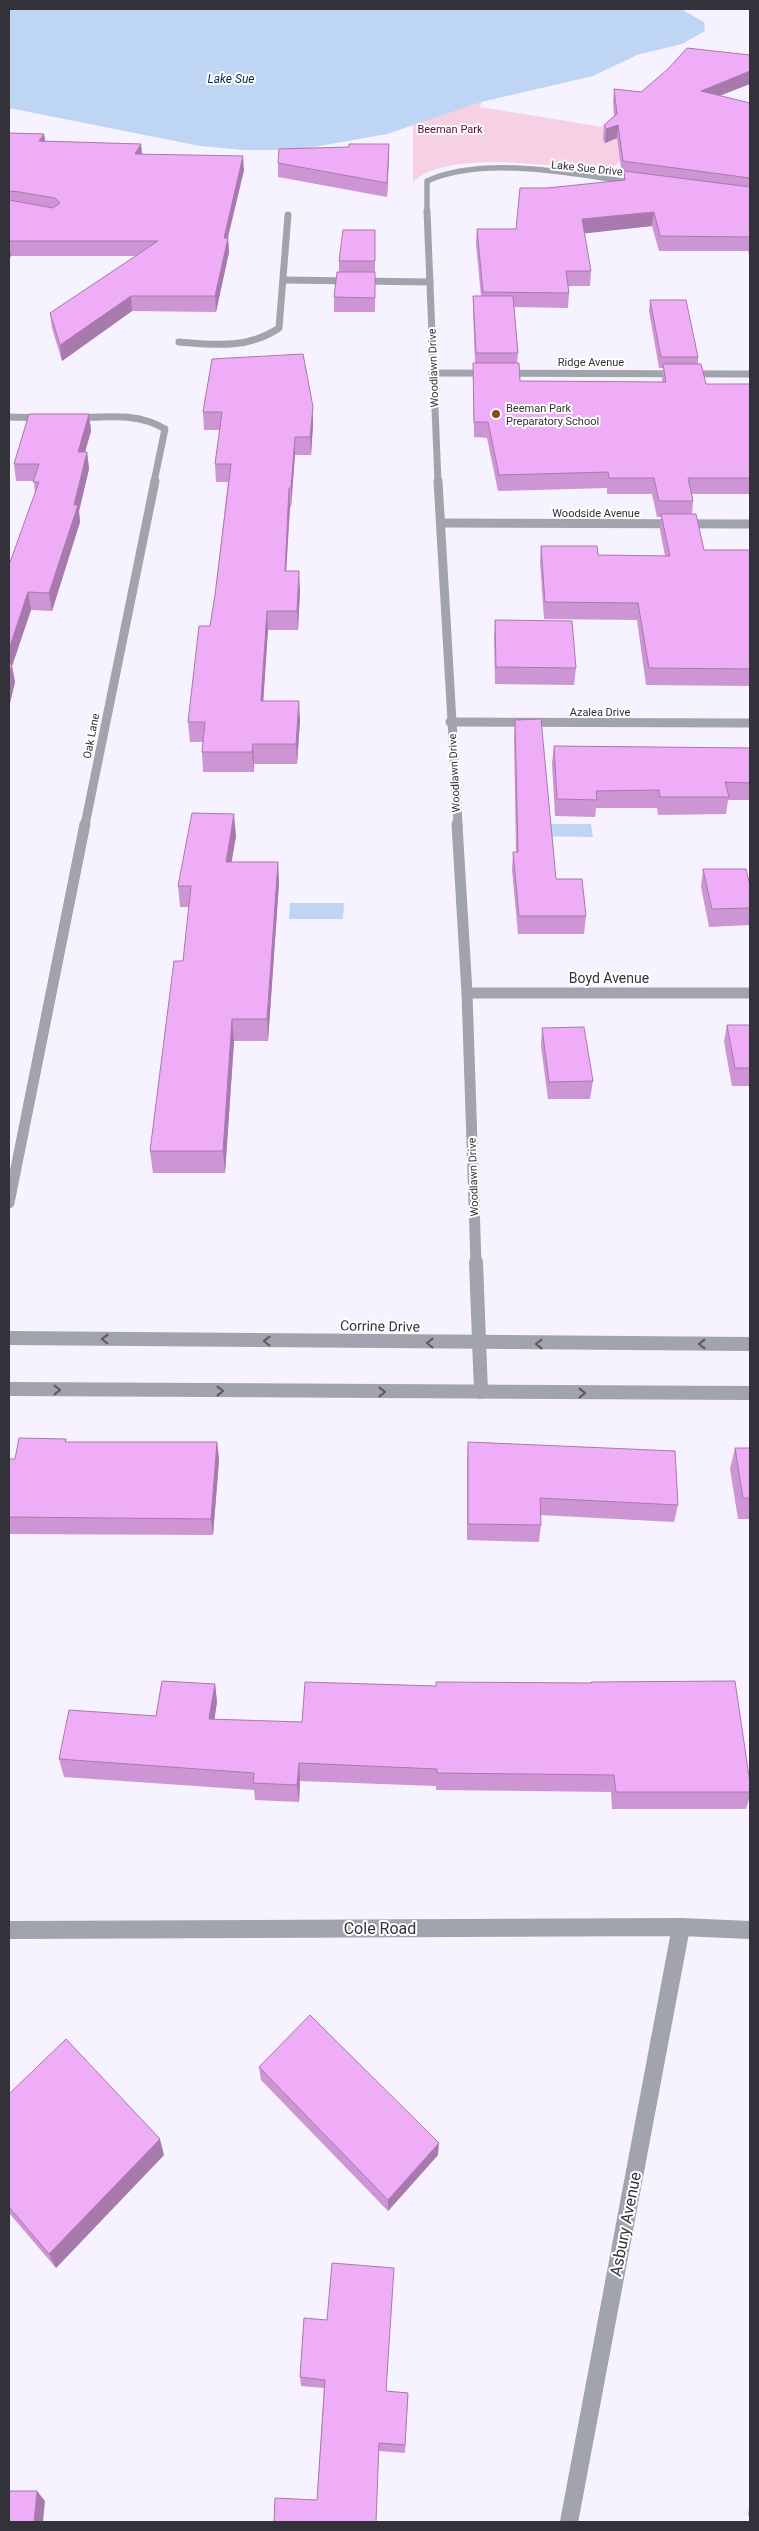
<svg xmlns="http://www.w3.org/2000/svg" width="759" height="2531" font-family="Roboto,sans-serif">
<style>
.green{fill:#f5d1e3}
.water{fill:#bed6f4}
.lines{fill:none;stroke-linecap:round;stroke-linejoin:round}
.minor-far5{stroke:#a2a4ad;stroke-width:5.5}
.minor-far4{stroke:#a2a4ad;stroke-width:7}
.minor-far3{stroke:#a2a4ad;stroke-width:9}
.minor-far2{stroke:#a2a4ad;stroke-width:11}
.minor-far1{stroke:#a2a4ad;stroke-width:14}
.minor{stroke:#a2a4ad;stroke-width:18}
.wall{fill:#ce95d4}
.shaded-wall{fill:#a879ad}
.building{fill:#f0adf7;stroke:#a879ad}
.oneway{stroke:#5a5962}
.poi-dot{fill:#8c4b16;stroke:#fff;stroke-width:2}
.labels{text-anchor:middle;stroke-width:4;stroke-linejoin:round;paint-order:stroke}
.far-park-label{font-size:11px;fill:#59093e;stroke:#fff}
.far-street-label{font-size:11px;fill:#333139;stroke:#fff}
.far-poi-label{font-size:11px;fill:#333139;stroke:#fff;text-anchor:start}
.far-water-label{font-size:12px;font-style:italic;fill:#022b58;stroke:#fff}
.street-label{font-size:14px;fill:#333139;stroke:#fff}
.near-street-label{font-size:16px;fill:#333139;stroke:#fff}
</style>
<rect width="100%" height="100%" fill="#f6f2ff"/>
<path class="green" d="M 413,78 L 488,79 L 480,107 L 652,135 L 607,172 C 561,167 448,148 413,182 Z"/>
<g class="water">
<polygon points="9,9 681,9 704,22 705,31 682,44 637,55 593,76 481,102 387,134 297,150 244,150 200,146 9,108"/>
<polygon points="525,824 591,824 593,837 526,836"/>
<polygon points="290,903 344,903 343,919 289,919"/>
</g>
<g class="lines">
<path class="minor-far5" d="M 427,212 L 427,181 C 486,155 573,174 636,183"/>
<g class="minor-far4">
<polyline points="427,211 438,482"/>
<polyline points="284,280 430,282"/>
<path d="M 179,342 C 215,345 248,349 279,328 L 288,215"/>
<polyline points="432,373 750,374"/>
<polyline points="9,417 44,418"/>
<path d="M 74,418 C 105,417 137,412 165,429 L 154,482"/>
</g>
<g class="minor-far3">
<polyline points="438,481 458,825"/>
<polyline points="441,523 750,524"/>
<polyline points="450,722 750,723"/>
<polyline points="85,825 155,481"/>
</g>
<g class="minor-far2">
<polyline points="457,824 467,993 476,1263"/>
<polyline points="467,993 750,993"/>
<polyline points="9,1203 85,824"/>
</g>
<g class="minor-far1">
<polyline points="476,1262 481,1392"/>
<polyline points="9,1338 750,1344"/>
<polyline points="9,1389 750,1393"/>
</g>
<g class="minor">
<polyline points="9,1930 681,1927 750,1930"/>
<polyline points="569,2522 681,1927"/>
</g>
</g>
<g class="wall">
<polygon points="614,89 641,92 720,96 750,103 750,257 748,251 659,251 652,226 584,233 591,271 590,286 568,286 569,293 568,308 514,307 518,353 517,363 520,381 662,382 663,368 659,368 649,311 650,300 698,357 698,364 706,384 750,384 750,494 692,494 693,501 692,514 704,550 750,550 750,686 646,685 637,620 544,619 540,562 541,546 598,555 665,556 660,530 661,517 657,517 652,494 607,494 607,488 498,491 487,438 474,437 473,378 473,363 475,363 473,311 473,296 481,296 476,244 477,229 516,229 547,188 623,181 624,176 622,175 617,138 605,143 603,139 604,125 614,116 613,102"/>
<polygon points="9,133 44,134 45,141 141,144 142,155 244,170 228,238 229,252 216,312 132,311 62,361 52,328 50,313 136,256 11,256 9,259"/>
<polygon points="389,144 387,197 278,177 278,163 349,147"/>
<polygon points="375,230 375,312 334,312 334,297 339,272 339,261"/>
<polygon points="212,359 313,425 311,455 295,455 291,507 290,507 286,571 300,590 298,630 268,630 263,701 300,720 297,764 254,764 254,772 203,772 202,752 203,742 190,742 188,722 210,626 215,595 228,482 216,482 215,464 220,430 204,430 203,412"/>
<polygon points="89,414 91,431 85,452 87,452 89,469 79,511 80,522 52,611 31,610 12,666 15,682 9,707 9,565 35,493 34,481 16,481 14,464"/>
<polygon points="495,620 576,668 574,685 495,684 494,637"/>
<polygon points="515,720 556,879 586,916 584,934 518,934 512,870 513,852 516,852 514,738"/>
<polygon points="554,746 750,748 750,800 728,800 726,814 658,815 657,808 596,808 595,817 555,816 552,763"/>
<polygon points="236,836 231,862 278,862 279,883 268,1041 234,1041 225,1173 153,1173 150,1151 183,961 189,907 180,907 178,886"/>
<polygon points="703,869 750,908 750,925 709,927 701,887"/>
<polygon points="727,1025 750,1025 750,1086 732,1086 724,1042"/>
<polygon points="542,1028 593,1081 590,1099 548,1099 541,1046"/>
<polygon points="66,1439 66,1442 217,1442 219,1460 213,1535 9,1534 9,1459 15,1459"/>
<polygon points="468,1442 678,1505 674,1522 540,1515 541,1525 539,1542 467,1540 467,1459"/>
<polygon points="735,1448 750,1448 750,1519 738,1519 730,1469"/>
<polygon points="215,1684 217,1702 214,1719 750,1783 750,1796 746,1809 612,1809 611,1792 436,1790 436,1786 300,1781 299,1802 255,1800 254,1790 64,1777 59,1759 156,1716"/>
<polygon points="259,2067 438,2155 388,2211 261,2080"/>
<polygon points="9,2094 164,2155 56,2268 9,2213"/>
<polygon points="304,2318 387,2391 408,2393 405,2453 379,2451 317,2500 324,2388 301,2386 300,2377"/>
<polygon points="750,2500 750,2516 748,2515"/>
</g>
<g class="shaded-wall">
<polygon points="750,71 750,84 699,104 701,91"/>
<polygon points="618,125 617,138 605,143 606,129"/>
<polygon points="44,134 46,147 39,141"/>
<polygon points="141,144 142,158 135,154"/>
<polygon points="389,144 389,157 387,197 387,183"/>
<polygon points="243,156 244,170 224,252 224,238"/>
<polygon points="654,212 652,226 580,234 582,219"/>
<polygon points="228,238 229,252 216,312 215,296"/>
<polygon points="9,243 11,256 9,259"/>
<polygon points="131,296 132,311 62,361 60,345"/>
<polygon points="313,407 313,425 311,455 310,437"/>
<polygon points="89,414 91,431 80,469 78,452"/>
<polygon points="295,437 295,455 291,507 291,488"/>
<polygon points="87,452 89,469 79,511 80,522 52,611 49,593 74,505"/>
<polygon points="289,488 290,507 285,590 285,571"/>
<polygon points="299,571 300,590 298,630 297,611"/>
<polygon points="28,592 31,610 12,666 15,682 9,707 9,649"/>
<polygon points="267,611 268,630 262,720 261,701"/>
<polygon points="299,701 300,720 297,764 296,744"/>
<polygon points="253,744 254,764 254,772 252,752"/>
<polygon points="234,814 236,836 228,883 226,862"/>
<polygon points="278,862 279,883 268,1041 267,1019"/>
<polygon points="232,1019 234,1041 225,1173 223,1151"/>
<polygon points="217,1442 219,1460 213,1535 211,1519"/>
<polygon points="215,1684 217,1702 212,1736 209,1719"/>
<polygon points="299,1763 300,1781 299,1802 297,1785"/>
<polygon points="160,2139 164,2155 56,2268 49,2254"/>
<polygon points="439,2143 438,2155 388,2211 388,2200"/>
<polygon points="37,2491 45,2501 43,2522 34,2522"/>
</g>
<g class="building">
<polygon points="687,48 750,55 750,71 701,91 750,103 750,178 623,161 618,125 606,129 604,125 617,114 614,89 641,92 668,69"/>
<polygon points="9,133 44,134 39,141 141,144 135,154 243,156 224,238 228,238 215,296 131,296 60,345 50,313 158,241 9,241 9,200 53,208 60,203 55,198 20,192 9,191"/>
<polygon points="349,144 389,144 387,183 278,163 279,149 349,147"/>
<polygon points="624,171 750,187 750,237 660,236 654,212 582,219 591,271 566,271 569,293 483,292 477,229 516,229 520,188 547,188 625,180"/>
<polygon points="343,230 375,230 375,261 339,261"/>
<polygon points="337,272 375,272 375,298 334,297"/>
<polygon points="473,296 513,296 518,353 476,353"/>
<polygon points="650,300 686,300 698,357 661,357"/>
<polygon points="303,354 313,407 310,437 295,437 291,488 289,488 285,571 299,571 297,611 267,611 261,701 299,701 296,744 253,744 252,752 202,752 205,722 188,722 199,626 210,626 215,595 231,464 215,464 222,412 203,412 212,359"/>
<polygon points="473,363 519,363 520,381 666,382 663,364 701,364 706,384 750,384 750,478 688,478 693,501 659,501 654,478 609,478 608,472 499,475 488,422 474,422"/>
<polygon points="29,414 89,414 78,452 87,452 74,505 78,505 49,593 28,592 9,649 9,565 39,482 33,482 39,464 14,464"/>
<polygon points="661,514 696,514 704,550 750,550 750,669 649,668 638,603 545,602 541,546 597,546 598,555 670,556"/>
<polygon points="495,620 572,621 576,668 496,667"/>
<polygon points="9,664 12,664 9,677"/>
<polygon points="541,719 556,879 582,879 586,916 519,916 513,852 518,852 515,720"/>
<polygon points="554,746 750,748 750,783 725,782 729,797 660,797 659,790 596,791 597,800 557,799"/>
<polygon points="192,813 234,814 226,862 278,862 267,1019 232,1019 223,1151 150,1151 174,961 183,961 191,886 178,886"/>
<polygon points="703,869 746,869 750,886 750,908 712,909"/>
<polygon points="727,1025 750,1025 750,1068 735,1068"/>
<polygon points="584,1027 593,1081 549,1082 542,1028"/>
<polygon points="19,1438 66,1439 65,1442 217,1442 211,1519 9,1517 9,1459 15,1459"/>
<polygon points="468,1442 675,1451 678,1505 540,1498 541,1525 468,1524"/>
<polygon points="735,1448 750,1448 750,1498 743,1498"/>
<polygon points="162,1681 215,1684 209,1719 302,1722 305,1682 436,1686 436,1682 592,1683 591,1682 735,1681 750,1783 750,1792 616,1792 614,1775 437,1773 437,1769 299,1763 297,1785 253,1783 254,1773 59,1759 69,1710 156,1716"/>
<polygon points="310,2015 439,2143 388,2200 259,2067"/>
<polygon points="66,2039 160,2139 49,2254 9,2207 9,2094"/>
<polygon points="332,2263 394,2268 386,2391 408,2393 405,2445 379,2443 376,2522 274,2522 275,2498 317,2500 325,2380 300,2377 304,2318 327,2320"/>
<polygon points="9,2491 37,2491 34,2522 9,2522"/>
</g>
<defs><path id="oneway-chevron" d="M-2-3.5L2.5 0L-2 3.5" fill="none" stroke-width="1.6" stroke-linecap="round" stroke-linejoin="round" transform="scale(1.25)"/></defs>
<g class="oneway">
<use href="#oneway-chevron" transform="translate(105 1339) rotate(-179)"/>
<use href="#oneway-chevron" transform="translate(267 1341) rotate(-179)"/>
<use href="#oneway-chevron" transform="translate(430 1343) rotate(-179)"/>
<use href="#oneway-chevron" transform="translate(539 1344) rotate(-180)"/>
<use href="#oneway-chevron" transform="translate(702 1344) rotate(-180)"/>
<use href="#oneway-chevron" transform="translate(57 1390)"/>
<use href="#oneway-chevron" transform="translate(220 1391)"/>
<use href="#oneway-chevron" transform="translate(382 1392)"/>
<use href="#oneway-chevron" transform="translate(582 1393)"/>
</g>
<circle class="poi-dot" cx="496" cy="414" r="5"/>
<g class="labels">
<g class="far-park-label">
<text x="450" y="133">Beeman Park</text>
</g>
<g class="far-street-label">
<text transform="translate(587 168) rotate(6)" y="4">Lake Sue Drive</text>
<text x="591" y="366">Ridge Avenue</text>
<text transform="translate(433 368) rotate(-92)" y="4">Woodlawn Drive</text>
<text x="596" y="517">Woodside Avenue</text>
<text x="600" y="716">Azalea Drive</text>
<text transform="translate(91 736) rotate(-79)" y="4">Oak Lane</text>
<text transform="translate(454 773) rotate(-93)" y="4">Woodlawn Drive</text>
<text transform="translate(473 1177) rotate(-92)" y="4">Woodlawn Drive</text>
</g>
<g class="far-poi-label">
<text x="506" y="412">Beeman Park<tspan x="506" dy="13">Preparatory School</tspan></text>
</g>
<g class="far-water-label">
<text x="231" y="83">Lake Sue</text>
</g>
<g class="street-label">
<text x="609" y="983">Boyd Avenue</text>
<text transform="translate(380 1326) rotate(1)" y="5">Corrine Drive</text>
</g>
<g class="near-street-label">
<text x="380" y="1934">Cole Road</text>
<text transform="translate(625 2224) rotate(-79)" y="6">Asbury Avenue</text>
</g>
</g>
<rect width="759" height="2531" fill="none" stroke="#333139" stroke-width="20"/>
</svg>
